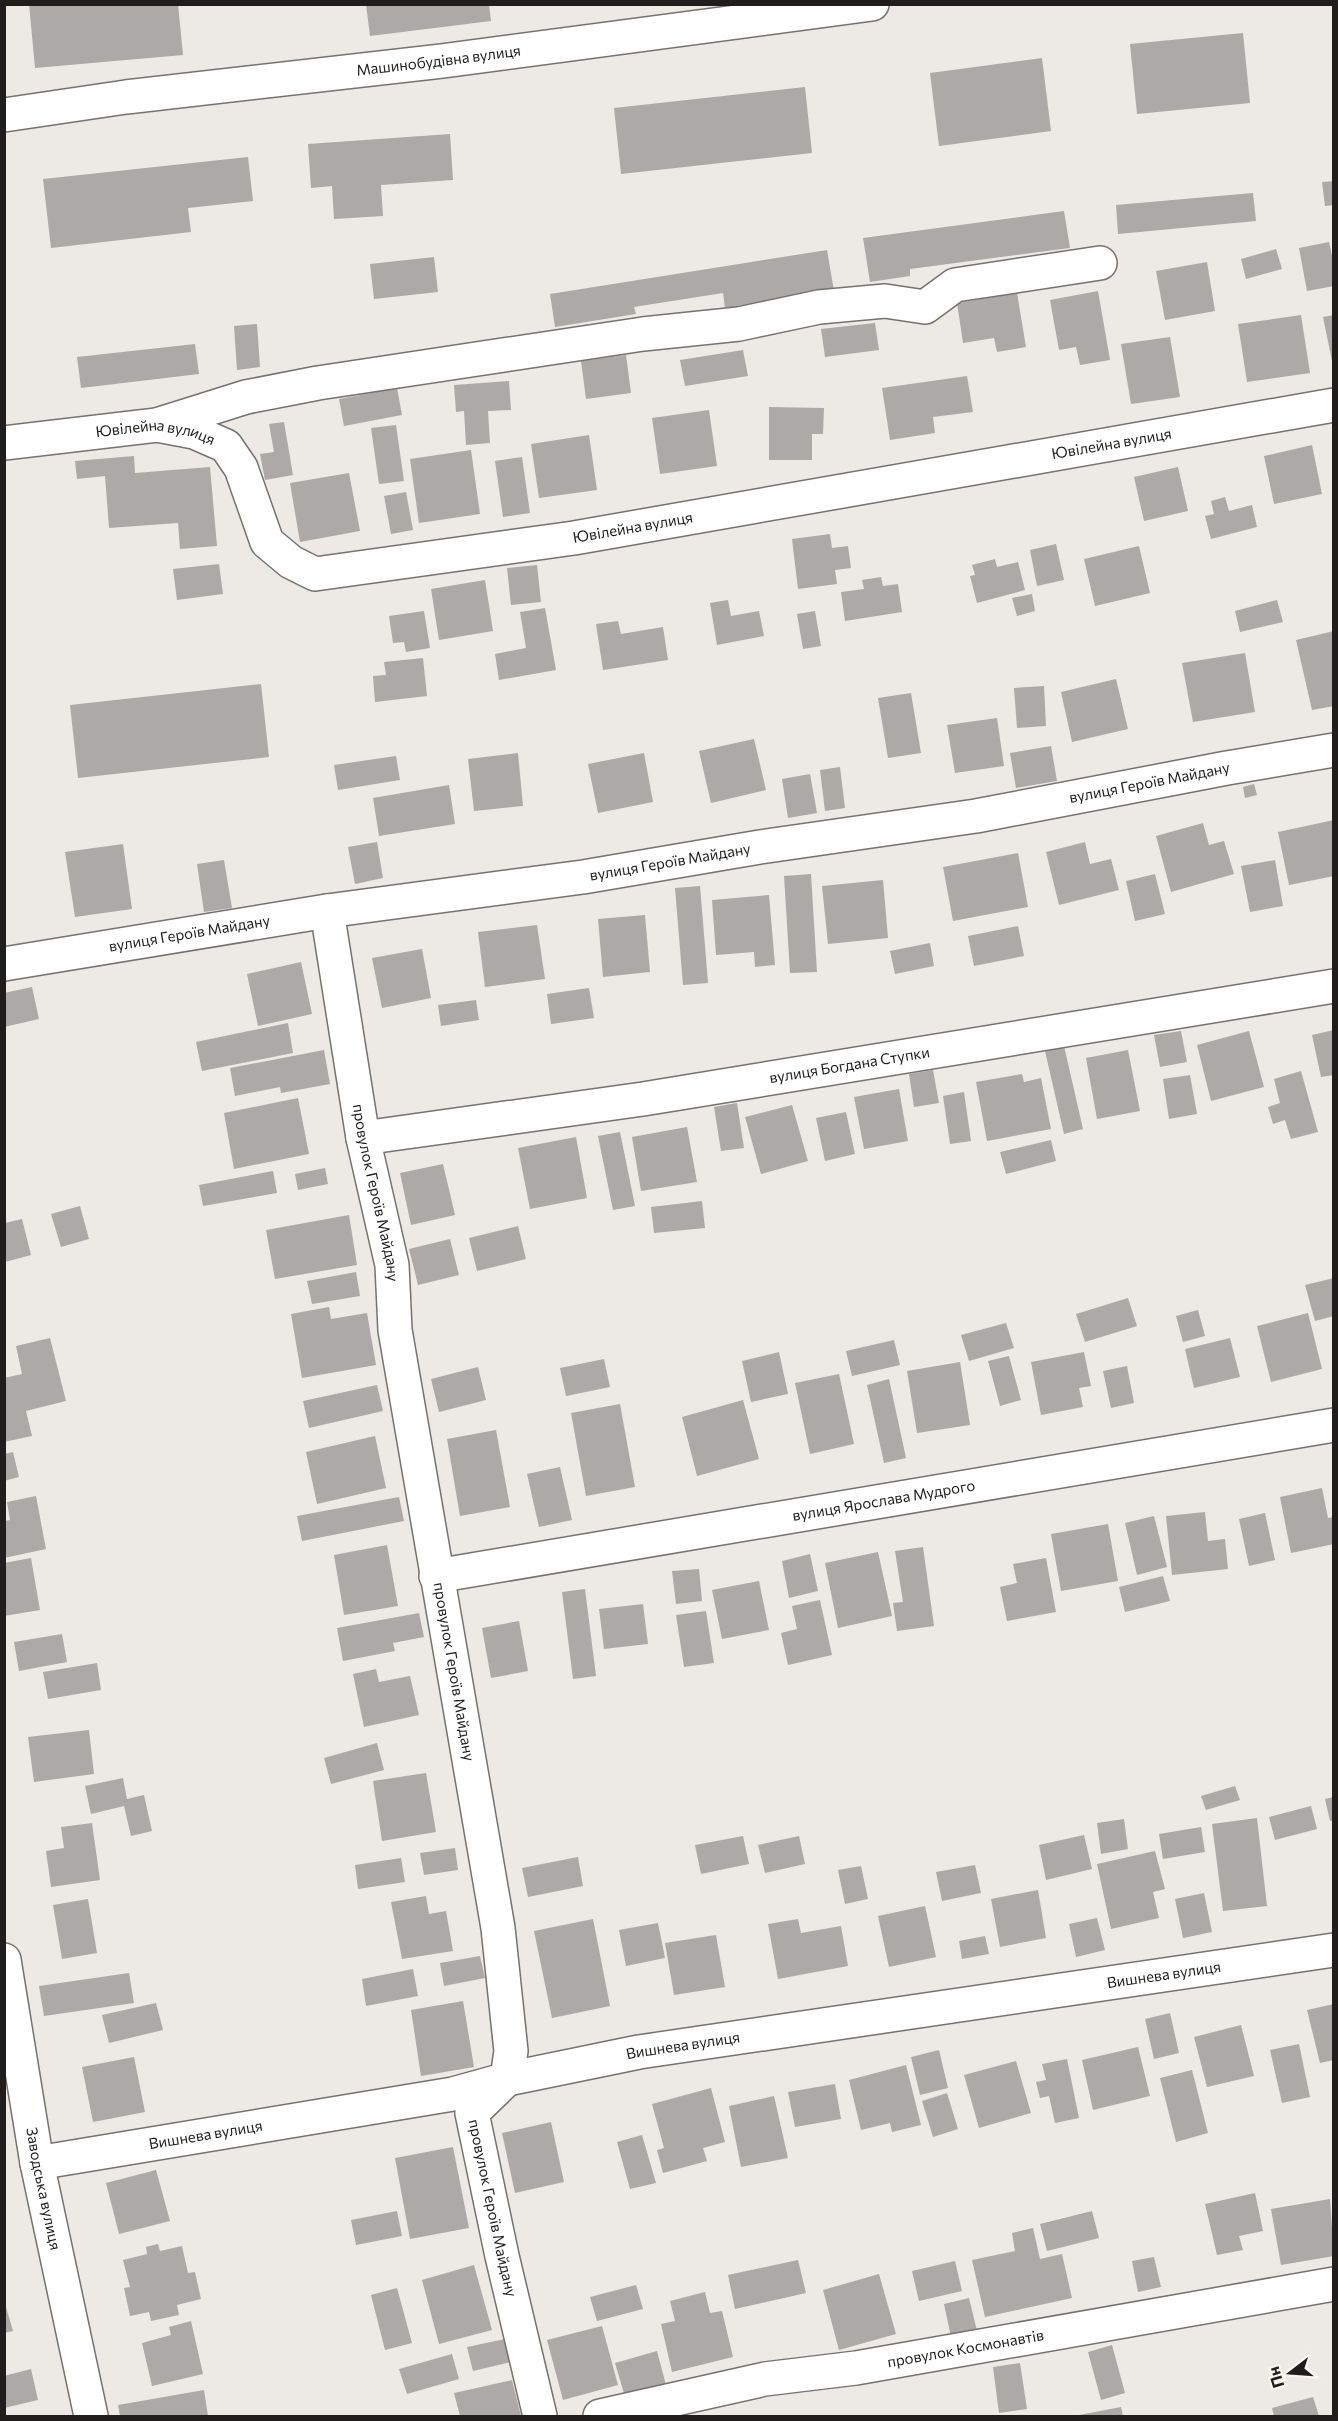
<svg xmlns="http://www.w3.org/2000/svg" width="1338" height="2421" font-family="Commissioner,sans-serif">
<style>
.building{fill:#ada9a6}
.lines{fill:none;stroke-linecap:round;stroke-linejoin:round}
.minor-casing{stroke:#76726f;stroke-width:36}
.minor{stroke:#fff;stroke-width:33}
.labels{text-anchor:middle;stroke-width:4.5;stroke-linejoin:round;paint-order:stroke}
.street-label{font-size:15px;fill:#1f1e1c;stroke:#faf6f2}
</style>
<rect width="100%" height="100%" fill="#ede9e5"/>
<g class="building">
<polygon points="29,4 178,4 183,55 35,68"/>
<polygon points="366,4 489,4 491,21 370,36"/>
<polygon points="1243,33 1250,103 1137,114 1130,44"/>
<polygon points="1042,58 1051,131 939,146 930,73"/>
<polygon points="805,87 812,153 621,174 614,108"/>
<polygon points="450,134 453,180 381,185 383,216 334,219 332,186 311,188 308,144"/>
<polygon points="248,157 253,201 188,208 191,232 51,248 43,179"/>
<polygon points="1334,181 1334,205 1325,206 1322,182"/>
<polygon points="1253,193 1256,221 1118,234 1116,205"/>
<polygon points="1064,211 1070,248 910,269 910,276 870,282 863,238"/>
<polygon points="1329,242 1334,265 1334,286 1307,291 1299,248"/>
<polygon points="1276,249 1282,269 1246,279 1241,259"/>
<polygon points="827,250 834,291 725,308 723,293 634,307 636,314 555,327 550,294"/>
<polygon points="434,257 438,292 374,299 370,264"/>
<polygon points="1207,262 1215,311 1165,320 1156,271"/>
<polygon points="1098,291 1110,360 1080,365 1076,347 1059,350 1050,300"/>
<polygon points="1017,293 1026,347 997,352 994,338 963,343 957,303"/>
<polygon points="1301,315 1310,373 1247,382 1238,324"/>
<polygon points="1334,315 1334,361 1332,361 1323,317"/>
<polygon points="875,323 879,350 825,357 821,329"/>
<polygon points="257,324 260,367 237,370 234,326"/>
<polygon points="1170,337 1180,397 1131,404 1121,344"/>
<polygon points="195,344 199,374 81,388 77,357"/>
<polygon points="743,350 748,376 685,386 680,360"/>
<polygon points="626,355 631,393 586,399 581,361"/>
<polygon points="967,376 973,412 933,417 935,433 890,440 882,388"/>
<polygon points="509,381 511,410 488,411 490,443 466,445 464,411 456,412 454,385"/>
<polygon points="397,388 402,415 344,426 339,399"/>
<polygon points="769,407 824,408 823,434 812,434 812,460 769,460"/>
<polygon points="709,410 717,466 660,474 652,418"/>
<polygon points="284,422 293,475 265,480 260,454 274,452 269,424"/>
<polygon points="396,425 404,481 379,484 371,428"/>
<polygon points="589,435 597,490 539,498 531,444"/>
<polygon points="1312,445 1322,494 1274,504 1264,456"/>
<polygon points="471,450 480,514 419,523 410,459"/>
<polygon points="134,456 135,473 210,467 217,546 180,549 178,523 109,528 105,476 77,479 75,461"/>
<polygon points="522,457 530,513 503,517 495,461"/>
<polygon points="1178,467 1188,511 1144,521 1134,477"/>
<polygon points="349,473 360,531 300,542 290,483"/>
<polygon points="406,492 413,530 391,534 384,496"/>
<polygon points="1225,497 1229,511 1252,505 1257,527 1211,539 1205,516 1214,514 1211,501"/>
<polygon points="830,534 832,548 848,546 851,568 835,570 837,584 798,589 792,539"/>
<polygon points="1056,544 1064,580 1037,586 1030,550"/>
<polygon points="1139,546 1150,593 1095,606 1084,559"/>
<polygon points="995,559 997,567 1018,562 1025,590 977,603 970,576 975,575 972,565"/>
<polygon points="219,564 223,594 177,600 173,569"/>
<polygon points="537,565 541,602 511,605 507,568"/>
<polygon points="881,577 883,586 898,584 902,612 845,621 841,592 864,589 862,580"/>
<polygon points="485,580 493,631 439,640 431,589"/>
<polygon points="1032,594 1035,611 1017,616 1012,598"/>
<polygon points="728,600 731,616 759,611 764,636 717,645 710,603"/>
<polygon points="1277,600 1283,622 1240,632 1235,611"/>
<polygon points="545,608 556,670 499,680 495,654 526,648 520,612"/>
<polygon points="424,611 430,648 406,652 404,642 393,643 389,616"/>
<polygon points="815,611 821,646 803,649 797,614"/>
<polygon points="618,621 621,634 663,627 668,660 603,670 596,624"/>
<polygon points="1334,631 1334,706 1312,710 1296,640"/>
<polygon points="1245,653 1255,712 1193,722 1182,663"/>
<polygon points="423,658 427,696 375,702 373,676 386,675 384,662"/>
<polygon points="1116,679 1128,729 1072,742 1061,692"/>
<polygon points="261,684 269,757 78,778 70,705"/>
<polygon points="1044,686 1046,726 1017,728 1014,688"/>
<polygon points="911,693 921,753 888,758 878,698"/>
<polygon points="997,718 1004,766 955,773 947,725"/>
<polygon points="754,739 766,790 711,803 699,751"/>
<polygon points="1051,746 1057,781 1016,788 1010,753"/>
<polygon points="518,753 523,806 474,811 468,759"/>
<polygon points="644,753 653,802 598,813 588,764"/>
<polygon points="396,756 400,780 338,790 334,765"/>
<polygon points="840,767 845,808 825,811 820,770"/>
<polygon points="810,774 817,813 788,818 782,779"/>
<polygon points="1254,784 1257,795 1245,798 1243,787"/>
<polygon points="449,785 455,824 379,836 373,798"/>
<polygon points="1334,820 1334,876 1289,885 1278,832"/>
<polygon points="1203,823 1209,845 1224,841 1234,874 1171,892 1156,836"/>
<polygon points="377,842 383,878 355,884 348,847"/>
<polygon points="1085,842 1090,864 1111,859 1119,890 1059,905 1046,852"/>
<polygon points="123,844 132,909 75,917 65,852"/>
<polygon points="1018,853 1028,907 953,921 943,867"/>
<polygon points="224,860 232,908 204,912 197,864"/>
<polygon points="1275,860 1283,906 1250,912 1241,866"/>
<polygon points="811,874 817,972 790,973 784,876"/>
<polygon points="1155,874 1165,914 1135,921 1126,881"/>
<polygon points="883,880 888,938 828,944 822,886"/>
<polygon points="700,886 708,983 683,985 675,888"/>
<polygon points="769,895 775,965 755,967 754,952 716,955 712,900"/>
<polygon points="645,915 650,972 603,977 598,919"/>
<polygon points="537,925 545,979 485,987 478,932"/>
<polygon points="1018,926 1024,956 974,966 968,936"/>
<polygon points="930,943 934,966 895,974 890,951"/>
<polygon points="422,949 431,998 382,1008 372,958"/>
<polygon points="301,962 312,1014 258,1026 247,974"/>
<polygon points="32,987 39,1019 4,1027 4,993"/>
<polygon points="589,988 594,1018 551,1024 547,994"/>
<polygon points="476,1000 479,1020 441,1026 438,1005"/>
<polygon points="288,1023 293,1053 202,1071 196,1042"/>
<polygon points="1334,1030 1334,1075 1321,1077 1312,1035"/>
<polygon points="1181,1031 1187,1062 1160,1067 1154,1035"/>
<polygon points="1249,1031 1264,1087 1211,1101 1197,1045"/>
<polygon points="1064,1046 1083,1129 1064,1134 1045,1051"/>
<polygon points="324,1050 330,1084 281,1093 280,1087 235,1096 230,1068"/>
<polygon points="1128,1050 1140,1111 1097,1119 1086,1058"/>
<polygon points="933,1070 939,1103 914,1107 909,1074"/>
<polygon points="1301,1071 1318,1132 1291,1139 1285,1120 1273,1124 1268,1107 1280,1103 1274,1079"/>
<polygon points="1022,1074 1024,1082 1041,1078 1051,1129 987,1141 976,1082"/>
<polygon points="1190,1075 1197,1114 1169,1119 1163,1079"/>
<polygon points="899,1089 908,1141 864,1149 854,1097"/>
<polygon points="964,1092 971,1141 950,1144 943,1096"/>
<polygon points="298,1098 309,1154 234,1169 224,1113"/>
<polygon points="737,1103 744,1148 721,1151 714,1107"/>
<polygon points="792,1105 808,1161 761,1174 745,1117"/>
<polygon points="846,1112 855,1154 825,1161 816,1118"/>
<polygon points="687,1127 697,1182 641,1191 632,1137"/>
<polygon points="620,1132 635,1206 613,1210 598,1136"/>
<polygon points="576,1137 587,1198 530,1209 518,1148"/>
<polygon points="1051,1140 1056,1161 1006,1174 1000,1152"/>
<polygon points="443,1164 455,1215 411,1225 400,1173"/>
<polygon points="325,1168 328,1184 298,1190 295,1174"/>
<polygon points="273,1171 277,1193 203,1206 199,1185"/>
<polygon points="702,1201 705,1228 654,1233 651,1207"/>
<polygon points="80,1206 89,1239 61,1247 51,1214"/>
<polygon points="349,1215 357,1265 275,1279 266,1230"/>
<polygon points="22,1219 31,1255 5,1262 5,1223"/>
<polygon points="518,1226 526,1259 477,1271 469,1238"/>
<polygon points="450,1239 459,1275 418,1285 409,1249"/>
<polygon points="356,1272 360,1296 312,1304 307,1281"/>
<polygon points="1334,1278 1334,1316 1315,1321 1305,1285"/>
<polygon points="1128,1298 1137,1326 1085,1342 1076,1314"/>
<polygon points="329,1307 331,1319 367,1313 376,1365 302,1378 291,1314"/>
<polygon points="1198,1310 1205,1336 1183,1342 1176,1316"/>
<polygon points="1308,1313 1322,1369 1271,1382 1257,1326"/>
<polygon points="1006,1323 1014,1348 969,1361 961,1335"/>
<polygon points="50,1338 66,1401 26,1411 32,1436 4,1442 4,1378 22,1374 16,1346"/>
<polygon points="1230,1338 1240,1377 1194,1388 1185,1349"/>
<polygon points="894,1340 900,1365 852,1376 846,1351"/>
<polygon points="779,1352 788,1394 751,1402 742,1361"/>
<polygon points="1084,1352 1091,1386 1079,1388 1083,1407 1041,1415 1031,1362"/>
<polygon points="1009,1356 1021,1400 1000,1406 988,1361"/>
<polygon points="604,1359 610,1387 566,1396 560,1368"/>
<polygon points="960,1362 970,1425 917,1433 907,1371"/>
<polygon points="1127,1366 1134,1403 1111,1408 1103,1371"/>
<polygon points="478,1367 486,1400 439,1412 431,1379"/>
<polygon points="839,1374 854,1444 810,1454 795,1383"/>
<polygon points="889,1379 906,1458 884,1463 867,1385"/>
<polygon points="377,1385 383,1411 309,1428 303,1401"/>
<polygon points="743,1400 759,1459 697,1476 682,1417"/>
<polygon points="620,1404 635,1487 586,1496 571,1413"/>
<polygon points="496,1430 510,1507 460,1516 447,1439"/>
<polygon points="375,1436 386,1488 317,1504 306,1452"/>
<polygon points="13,1452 19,1477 4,1481 4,1454"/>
<polygon points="560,1467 572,1520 539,1527 527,1474"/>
<polygon points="1322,1488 1328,1518 1334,1517 1334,1544 1291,1553 1280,1497"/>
<polygon points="36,1496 46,1549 4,1558 4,1521 10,1520 7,1502"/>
<polygon points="399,1497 404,1521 302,1541 297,1516"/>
<polygon points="1205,1512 1208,1541 1225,1539 1228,1569 1172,1575 1166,1516"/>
<polygon points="1265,1513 1275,1560 1249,1566 1239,1519"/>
<polygon points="1154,1516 1167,1567 1137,1575 1125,1523"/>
<polygon points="1108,1524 1118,1581 1061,1591 1051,1534"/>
<polygon points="387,1545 398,1606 344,1615 334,1555"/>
<polygon points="923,1547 934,1626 897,1631 893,1603 903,1602 895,1551"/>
<polygon points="878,1552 892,1616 838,1628 825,1563"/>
<polygon points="810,1554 818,1591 789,1598 782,1561"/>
<polygon points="31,1558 40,1610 4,1616 4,1563"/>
<polygon points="1046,1558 1056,1612 1007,1621 1000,1587 1017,1583 1013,1564"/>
<polygon points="699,1569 702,1601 676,1604 672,1571"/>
<polygon points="1163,1576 1170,1601 1125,1612 1119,1587"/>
<polygon points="759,1581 769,1630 722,1639 712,1590"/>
<polygon points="585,1589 596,1676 573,1679 562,1592"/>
<polygon points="820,1600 832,1655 788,1665 781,1633 797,1629 792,1606"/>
<polygon points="643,1604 648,1644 604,1649 599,1609"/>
<polygon points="706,1611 714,1663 684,1667 676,1615"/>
<polygon points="419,1613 424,1637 393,1643 395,1651 343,1661 337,1628"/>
<polygon points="519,1621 528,1671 491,1678 482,1628"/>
<polygon points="62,1634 67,1662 19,1671 14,1642"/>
<polygon points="97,1663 101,1690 48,1699 43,1672"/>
<polygon points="376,1669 379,1682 410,1676 419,1715 364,1727 353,1674"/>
<polygon points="89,1730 94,1774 34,1782 28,1737"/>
<polygon points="377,1743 384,1770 331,1784 324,1758"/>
<polygon points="426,1773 436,1832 382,1841 373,1781"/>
<polygon points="123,1778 127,1799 144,1795 152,1831 131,1836 124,1806 91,1814 85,1786"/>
<polygon points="1235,1786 1240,1800 1206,1810 1201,1796"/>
<polygon points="1334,1797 1334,1820 1330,1821 1325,1799"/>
<polygon points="1311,1806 1317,1829 1275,1840 1269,1817"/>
<polygon points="1257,1818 1267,1906 1223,1911 1212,1824"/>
<polygon points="1124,1819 1128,1849 1101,1854 1097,1823"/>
<polygon points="92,1823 100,1880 51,1887 46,1851 64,1848 61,1827"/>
<polygon points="1201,1827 1205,1852 1163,1859 1159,1834"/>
<polygon points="1084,1835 1092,1869 1046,1880 1039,1845"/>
<polygon points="743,1836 749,1864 701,1874 695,1845"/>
<polygon points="799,1836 805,1864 765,1873 758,1845"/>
<polygon points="455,1848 458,1870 424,1875 420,1853"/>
<polygon points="1155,1851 1165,1889 1153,1892 1159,1918 1111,1929 1097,1864"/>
<polygon points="578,1857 583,1886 528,1897 522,1868"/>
<polygon points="401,1858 405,1882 358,1889 355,1865"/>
<polygon points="975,1865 981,1893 942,1901 936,1872"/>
<polygon points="861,1866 868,1899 845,1904 838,1870"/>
<polygon points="1038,1890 1046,1938 1000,1947 991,1899"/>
<polygon points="1204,1893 1212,1932 1183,1938 1175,1899"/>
<polygon points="426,1896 429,1914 446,1911 453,1951 402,1959 391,1902"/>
<polygon points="88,1899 97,1953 62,1959 53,1905"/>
<polygon points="925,1906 936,1957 889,1967 878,1916"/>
<polygon points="1097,1918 1105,1950 1076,1957 1069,1924"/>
<polygon points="593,1919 610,2006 552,2018 534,1931"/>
<polygon points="798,1919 801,1933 841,1926 848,1966 778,1979 768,1924"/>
<polygon points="658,1923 665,1958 626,1966 619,1930"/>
<polygon points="716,1935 725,1987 674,1995 665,1943"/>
<polygon points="985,1936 989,1954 962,1959 959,1941"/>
<polygon points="480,1956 485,1978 444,1986 440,1963"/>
<polygon points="413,1969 418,1996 366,2006 362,1979"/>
<polygon points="129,1973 134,2003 44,2016 39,1986"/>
<polygon points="463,2001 474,2067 421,2076 411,2010"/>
<polygon points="156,2003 163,2030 109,2043 102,2015"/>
<polygon points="1334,2004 1334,2060 1320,2063 1307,2010"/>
<polygon points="1170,2013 1179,2053 1154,2059 1145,2019"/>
<polygon points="1241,2025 1254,2076 1207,2087 1194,2037"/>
<polygon points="1299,2044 1310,2097 1282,2103 1270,2050"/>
<polygon points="1138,2047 1150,2096 1093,2110 1082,2060"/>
<polygon points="939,2050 948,2088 920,2095 911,2057"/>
<polygon points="134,2057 145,2112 93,2122 82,2067"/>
<polygon points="1067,2059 1079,2118 1055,2123 1049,2096 1040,2098 1036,2082 1046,2080 1042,2064"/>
<polygon points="1016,2061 1031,2113 979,2128 964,2075"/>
<polygon points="906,2065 921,2125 892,2132 890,2123 861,2130 849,2080"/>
<polygon points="1192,2070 1208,2133 1176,2142 1160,2078"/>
<polygon points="835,2084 841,2119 795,2127 788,2092"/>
<polygon points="711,2088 725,2142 703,2148 707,2161 663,2173 657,2150 664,2148 652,2104"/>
<polygon points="947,2093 958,2129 933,2137 922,2101"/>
<polygon points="774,2096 788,2158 741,2167 729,2106"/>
<polygon points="551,2122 564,2182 515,2193 502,2133"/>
<polygon points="642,2135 656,2183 630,2189 617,2142"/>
<polygon points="453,2147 469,2228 410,2239 395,2158"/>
<polygon points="156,2170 170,2221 119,2234 106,2183"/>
<polygon points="1255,2193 1263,2231 1239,2236 1243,2250 1217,2255 1205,2204"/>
<polygon points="1330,2199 1334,2256 1281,2265 1271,2209"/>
<polygon points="397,2211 402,2236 356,2245 351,2220"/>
<polygon points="1092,2211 1099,2238 1047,2251 1040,2224"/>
<polygon points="1033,2228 1040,2259 1062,2254 1072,2298 985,2317 972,2260 1015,2251 1012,2233"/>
<polygon points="158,2244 160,2251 182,2246 188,2273 195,2272 201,2299 177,2305 179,2315 151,2321 149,2312 130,2316 124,2288 130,2287 123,2260 147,2254 146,2247"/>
<polygon points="1154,2257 1161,2287 1138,2292 1132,2261"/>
<polygon points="798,2260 806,2293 735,2309 728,2275"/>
<polygon points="955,2261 962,2291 919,2301 912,2271"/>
<polygon points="474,2265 492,2330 439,2344 422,2280"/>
<polygon points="879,2274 896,2334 839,2350 823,2290"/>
<polygon points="636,2285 643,2309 597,2321 590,2297"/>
<polygon points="397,2288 412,2343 385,2350 371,2295"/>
<polygon points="705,2292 710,2313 722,2311 733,2357 672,2372 661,2324 675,2321 670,2301"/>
<polygon points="969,2298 977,2331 951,2337 944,2304"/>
<polygon points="4,2300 13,2331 4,2333"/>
<polygon points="191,2321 203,2374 152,2386 142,2343 171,2335 169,2327"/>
<polygon points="602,2326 618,2385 563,2400 547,2340"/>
<polygon points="505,2339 511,2362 473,2371 467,2347"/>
<polygon points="1112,2345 1125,2393 1101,2400 1088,2352"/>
<polygon points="657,2351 667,2389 626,2400 615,2363"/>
<polygon points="452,2354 459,2379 407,2394 399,2369"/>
<polygon points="1020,2363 1027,2409 999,2413 993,2367"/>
<polygon points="31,2369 38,2400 4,2408 4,2376"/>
<polygon points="512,2380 521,2416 460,2416 454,2393"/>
<polygon points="204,2390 208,2416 120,2416 118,2405"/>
<polygon points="1313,2397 1319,2416 1274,2416 1272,2408"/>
<polygon points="1121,2407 1123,2416 1079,2416 1079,2415"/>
</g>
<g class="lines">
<g class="minor-casing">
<g id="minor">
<path id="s1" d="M 4,115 L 126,97 L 442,61 L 872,4"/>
<polyline points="160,424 246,397 318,383 643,334 739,324 819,307 885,301 925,307 955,285 1100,263"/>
<path id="s2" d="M 4,443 L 157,425 L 194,432 L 226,446 L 241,468 L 267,542 L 291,562 L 315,574 L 574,538 L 1334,405"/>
<path id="s3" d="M 327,911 L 363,1138 L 392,1265 L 395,1330 L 498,1928 L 511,2051 L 507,2079 L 472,2113 L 502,2256 L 540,2416"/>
<path id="s4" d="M 4,964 L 327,911 L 583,877 L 760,847 L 976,816 L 1227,768 L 1334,750"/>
<path id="s5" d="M 363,1138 L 643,1099 L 1334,986"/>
<path id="s6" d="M 436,1576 L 1334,1425"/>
<path id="s7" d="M 4,1960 L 37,2163 L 91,2416"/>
<path id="s8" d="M 37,2163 L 453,2094 L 507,2079 L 639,2052 L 1334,1950"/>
<path id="s9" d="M 600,2416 L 765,2379 L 856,2368 L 1334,2284"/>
</g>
</g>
<use href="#minor" class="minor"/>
</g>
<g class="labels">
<g class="street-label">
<text dy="5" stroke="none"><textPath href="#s1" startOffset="438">Машинобудівна вулиця</textPath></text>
<text dy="5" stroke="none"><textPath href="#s2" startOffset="153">Ювілейна вулиця</textPath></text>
<text dy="5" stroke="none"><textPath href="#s2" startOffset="1197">Ювілейна вулиця</textPath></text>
<text dy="5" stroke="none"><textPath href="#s2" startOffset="711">Ювілейна вулиця</textPath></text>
<text dy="5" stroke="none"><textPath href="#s4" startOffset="1160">вулиця Героїв Майдану</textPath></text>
<text dy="5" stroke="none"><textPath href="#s4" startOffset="674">вулиця Героїв Майдану</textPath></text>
<text dy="5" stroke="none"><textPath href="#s4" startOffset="188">вулиця Героїв Майдану</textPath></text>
<text dy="5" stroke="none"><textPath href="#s5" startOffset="492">вулиця Богдана Ступки</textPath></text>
<text dy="5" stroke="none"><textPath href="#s3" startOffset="286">провулок Героїв Майдану</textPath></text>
<text dy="5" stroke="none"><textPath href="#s6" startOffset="454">вулиця Ярослава Мудрого</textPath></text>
<text dy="5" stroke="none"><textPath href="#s3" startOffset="772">провулок Героїв Майдану</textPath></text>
<text dy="5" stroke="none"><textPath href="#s8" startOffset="1143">Вишнева вулиця</textPath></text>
<text dy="5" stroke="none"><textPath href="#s8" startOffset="657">Вишнева вулиця</textPath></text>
<text dy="5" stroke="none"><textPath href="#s8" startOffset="171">Вишнева вулиця</textPath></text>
<text dy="5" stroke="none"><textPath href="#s7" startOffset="232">Заводська вулиця</textPath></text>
<text dy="5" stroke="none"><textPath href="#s3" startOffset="1330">провулок Героїв Майдану</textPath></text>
<text dy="5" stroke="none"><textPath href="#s9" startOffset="372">провулок Космонавтів</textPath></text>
</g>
</g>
<rect width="1338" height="2421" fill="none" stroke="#1f1e1c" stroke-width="12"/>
<g transform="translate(1290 2373) rotate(253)" stroke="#faf6f2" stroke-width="4.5" paint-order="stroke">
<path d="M0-4.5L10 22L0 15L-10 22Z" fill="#1f1e1c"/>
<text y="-9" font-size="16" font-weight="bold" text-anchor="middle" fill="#1f1e1c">Пн</text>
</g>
</svg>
